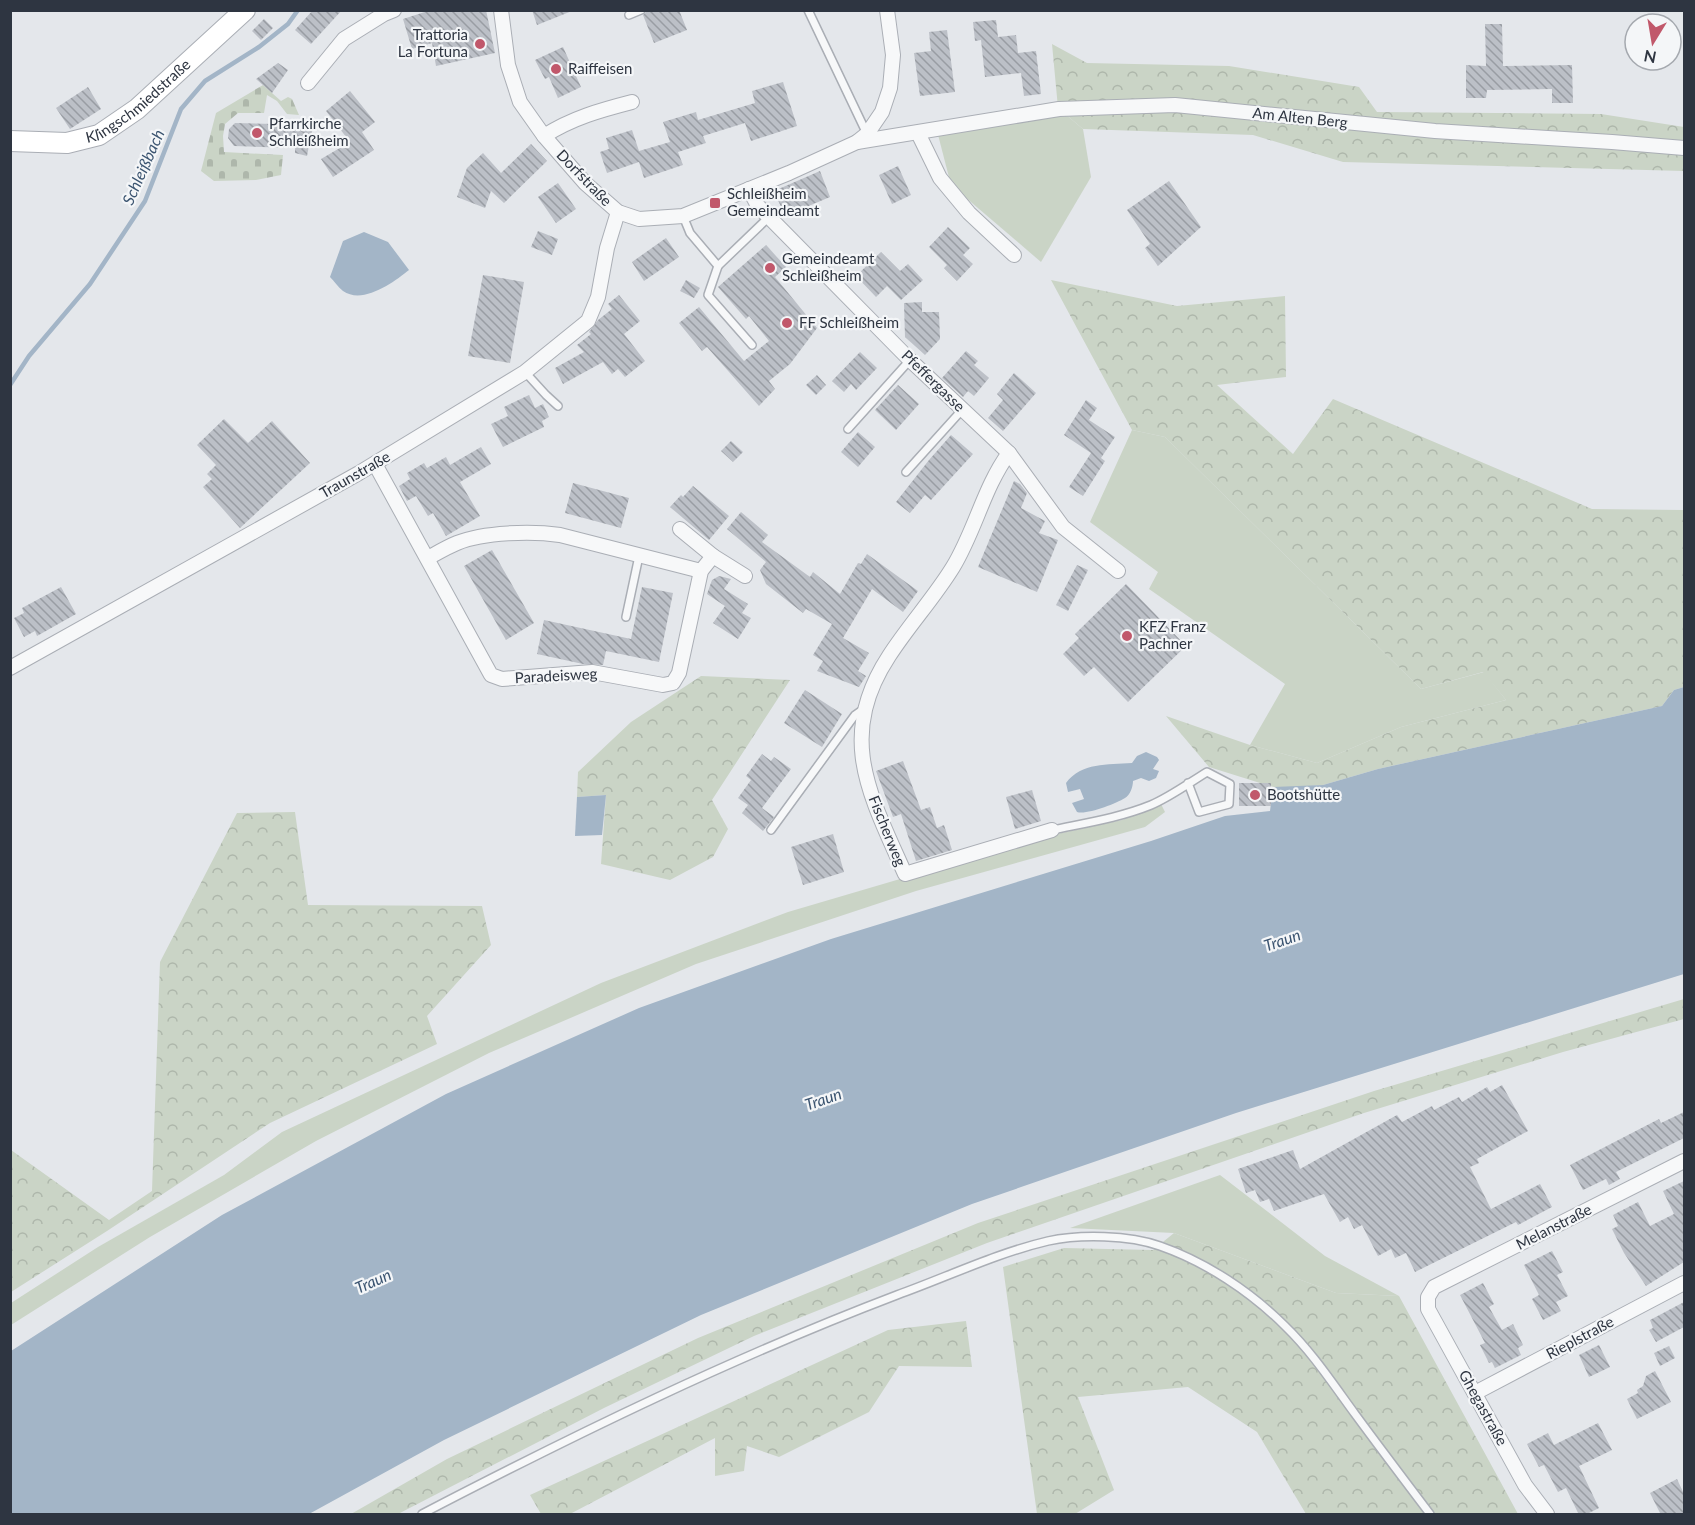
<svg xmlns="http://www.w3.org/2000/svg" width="1695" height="1525" font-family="Lato,sans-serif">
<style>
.green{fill:#cad4c6}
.forest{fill:url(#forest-crowns)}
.cemetery{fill:url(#cemetery-stones)}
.water{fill:#a3b5c7}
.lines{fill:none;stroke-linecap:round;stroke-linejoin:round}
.stream{stroke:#a3b5c7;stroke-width:4.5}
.building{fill:url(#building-back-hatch)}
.service-casing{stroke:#aaaeb5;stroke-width:10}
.minor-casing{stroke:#aaaeb5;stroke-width:16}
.secondary-casing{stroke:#aaaeb5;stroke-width:22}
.service{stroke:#f7f8f9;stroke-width:7}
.minor{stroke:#f7f8f9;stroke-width:14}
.secondary{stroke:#fff;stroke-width:20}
.poi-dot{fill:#c1586b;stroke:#f4f6f8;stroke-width:2}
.labels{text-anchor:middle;stroke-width:4.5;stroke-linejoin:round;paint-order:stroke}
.poi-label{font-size:15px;fill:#2e3541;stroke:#f4f6f8;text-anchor:start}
.street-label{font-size:15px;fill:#2e3541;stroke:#f4f6f8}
.water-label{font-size:16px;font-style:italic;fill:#3c5571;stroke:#f4f6f8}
</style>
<defs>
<pattern id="forest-crowns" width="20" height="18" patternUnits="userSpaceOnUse" patternTransform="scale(1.5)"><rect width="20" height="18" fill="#cad4c6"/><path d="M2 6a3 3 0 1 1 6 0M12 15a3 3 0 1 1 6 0" fill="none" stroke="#aeb7ab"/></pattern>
<pattern id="cemetery-stones" width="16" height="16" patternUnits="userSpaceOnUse" patternTransform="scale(1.5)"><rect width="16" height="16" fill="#cad4c6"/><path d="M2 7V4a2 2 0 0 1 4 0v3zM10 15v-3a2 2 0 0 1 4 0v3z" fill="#aeb7ab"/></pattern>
<pattern id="building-back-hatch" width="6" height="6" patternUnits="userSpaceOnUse" patternTransform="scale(1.5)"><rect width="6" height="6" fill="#bcc0c7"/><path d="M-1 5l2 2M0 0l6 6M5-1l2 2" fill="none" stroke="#999da3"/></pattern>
</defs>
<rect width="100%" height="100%" fill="#e4e7eb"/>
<g class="green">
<polygon points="1058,108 1083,129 1091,177 1041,262 951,185 936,127"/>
<polygon points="1132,430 1165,437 1421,689 1484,672 1506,700 1401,727 1317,763 1250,745 1285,684 1149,589 1158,572 1090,522"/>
<polygon points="1161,804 1165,812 1145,827 916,891 696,964 489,1053 316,1141 150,1237 11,1325 11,1303 98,1247 224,1175 282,1132 601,983 788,912 1043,837 1122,820"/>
<polygon points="1220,1175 1325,1256 1399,1296 1336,1293 1174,1233 1070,1228"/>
</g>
<g class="forest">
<polygon points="1052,44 1087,63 1229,66 1359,87 1377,112 1601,114 1684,127 1684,171 1343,162 1253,135 1083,129 1058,108"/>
<polygon points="1051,280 1177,306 1285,296 1286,377 1217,385 1293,454 1333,399 1592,509 1684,510 1684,687 1674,690 1662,706 1378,769 1323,785 1298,787 1273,787 1209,767 1166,716 1250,745 1317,763 1401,727 1506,700 1483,672 1421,689 1165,437 1132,430"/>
<polygon points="701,676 790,680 712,800 728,829 713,857 670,880 601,864 606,795 577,797 578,772 631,722"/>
<polygon points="295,812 308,905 482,906 491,945 427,1016 437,1044 270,1123 107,1231 11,1292 11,1150 109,1220 152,1191 160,962 237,813"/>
<polygon points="1684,999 1684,1019 1563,1052 1364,1113 987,1243 754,1336 604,1408 398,1514 351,1514 447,1459 698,1338 978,1223 1374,1091"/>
<polygon points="1174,1233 1336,1293 1399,1296 1518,1514 1306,1514 1257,1432 1188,1387 1078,1397 1114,1490 1075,1514 1037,1514 1003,1267 1064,1248 1153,1250"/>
<polygon points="966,1321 972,1367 899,1366 869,1412 779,1457 747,1446 744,1471 715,1476 715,1438 570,1514 541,1514 530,1495 888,1330"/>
</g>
<polygon class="cemetery" points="263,85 281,101 288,97 292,99 299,115 287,114 277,101 267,95 264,113 238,113 225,124 223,136 224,152 283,155 281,175 256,180 214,181 201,171 216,113"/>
<g class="water">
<path d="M 364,232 L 388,242 L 409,270 C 394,282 363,305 343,291 C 338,287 334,281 330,277 L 343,241 Z"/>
<polygon points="1684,687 1684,974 1236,1113 972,1204 701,1315 444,1440 309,1514 11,1514 11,1351 222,1215 446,1094 639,1008 831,939 1151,841 1225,816 1270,811 1273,787 1323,785 1378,769 1662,706 1674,690"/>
<path d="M 1146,752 L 1157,757 L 1159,760 L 1153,769 L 1159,771 L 1156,778 L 1149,781 L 1141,778 L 1133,781 C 1133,787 1130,795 1125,798 C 1115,804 1087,815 1077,812 L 1072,803 L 1084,799 L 1080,789 L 1068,792 L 1066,783 C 1082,762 1107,765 1132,763 L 1137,756 Z"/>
<polygon points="606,795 602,835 575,836 577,797"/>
</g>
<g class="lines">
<polyline class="stream" points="10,385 29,356 90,284 145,201 181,109 205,81 259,47 288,24 298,10"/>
</g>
<g class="building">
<polygon points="313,10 342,10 311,44 295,30"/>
<polygon points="431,10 486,10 495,53 436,66 432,43 412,49 403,19"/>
<polygon points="532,10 571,11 572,11 537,25"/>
<polygon points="679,10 687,30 654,43 643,15 647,11"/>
<polygon points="264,19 273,28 261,40 252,31"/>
<polygon points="996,20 998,37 1016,35 1018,53 1036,51 1041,94 1024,96 1021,73 985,77 981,40 975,41 973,22"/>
<polygon points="1485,24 1502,24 1503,66 1572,65 1573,103 1552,103 1552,89 1487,90 1486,98 1466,98 1466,65 1486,66"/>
<polygon points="947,30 955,92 920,96 914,53 931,51 929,32"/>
<polygon points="563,47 581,87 558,98 549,77 545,79 535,60"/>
<polygon points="278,63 288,70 272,93 256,79"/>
<polygon points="783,82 797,126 751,141 745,123 703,136 706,143 678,152 683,165 644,178 639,162 607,173 600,152 609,149 606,138 632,130 639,151 670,142 663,122 696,112 698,120 755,103 752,91"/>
<polygon points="88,87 101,109 70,129 56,108"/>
<polygon points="350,91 375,122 362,132 374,150 333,177 321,159 350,142 326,111"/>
<polygon points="235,123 313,125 307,156 295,153 295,148 234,146 228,138 229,129"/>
<polygon points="531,144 547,161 504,203 491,191 485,208 457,197 467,168 483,153 501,173"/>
<polygon points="898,166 911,195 892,204 879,175"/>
<polygon points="820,171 830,197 785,216 774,191"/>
<polygon points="1169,181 1201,227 1158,266 1145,248 1150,244 1127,210"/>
<polygon points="558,183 576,209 556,223 538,197"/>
<polygon points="948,227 970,248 963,255 973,264 957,281 944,268 947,265 929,247"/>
<polygon points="538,231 558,239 552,255 531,247"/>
<polygon points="666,238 679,257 644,281 632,262"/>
<polygon points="766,245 786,267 775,277 817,328 790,364 769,381 775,389 759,406 707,347 702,351 679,323 699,307 744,361 769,341 749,316 746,319 718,287"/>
<polygon points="881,252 900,271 908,264 923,280 901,300 887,286 876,297 856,276"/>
<polygon points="483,275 524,282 510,363 468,356"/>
<polygon points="686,280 700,288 694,298 680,291"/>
<polygon points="619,295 640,321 624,334 645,361 625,377 618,369 612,374 603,362 563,384 555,368 584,352 577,345 591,334 589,332 598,320 612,309 608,304"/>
<polygon points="922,302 922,312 939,312 940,339 925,355 905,337 904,303"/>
<polygon points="966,351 978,361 974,365 989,378 974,396 968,391 963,397 942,378"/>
<polygon points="860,352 877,368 856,390 851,384 844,392 832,381"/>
<polygon points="1014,373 1036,393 1003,431 988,418 1003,400 997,394"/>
<polygon points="817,375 826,385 816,395 806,385"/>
<polygon points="898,385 919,404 896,430 875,410"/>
<polygon points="529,395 535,408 543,404 549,417 542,421 544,427 503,447 491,424 508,416 504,407"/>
<polygon points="1086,400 1097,408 1089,420 1115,437 1101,458 1105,461 1083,496 1069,487 1091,453 1064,435"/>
<polygon points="224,419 248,443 272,421 310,463 240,528 203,487 212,479 207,474 216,465 197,445"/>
<polygon points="858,432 875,447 858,467 841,452"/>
<polygon points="951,435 973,454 931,500 925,495 910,513 896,502 929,460"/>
<polygon points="731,441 743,452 733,462 721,451"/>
<polygon points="481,447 491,464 460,482 480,516 446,536 433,513 428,516 416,496 407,501 399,486 410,479 407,473 424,463 427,468 446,457 450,465"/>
<polygon points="1014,481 1020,484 1027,493 1021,508 1045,521 1039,533 1058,540 1037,592 978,567"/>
<polygon points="573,483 629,498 621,528 565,513"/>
<polygon points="693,486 729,516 709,540 670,507 681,495 683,497"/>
<polygon points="741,512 768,535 762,542 810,577 813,572 840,594 858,563 861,564 867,554 918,591 903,612 872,589 843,638 869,653 858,671 866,676 859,687 817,671 823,661 813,655 832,624 806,609 803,613 766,584 760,570 766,562 727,529"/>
<polygon points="492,550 534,623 506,640 464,566"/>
<polygon points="1077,565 1088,570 1068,611 1056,605"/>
<polygon points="719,576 731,579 724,589 748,604 742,613 751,618 738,639 713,623 725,606 707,594 712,580"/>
<polygon points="1126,584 1186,646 1128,702 1094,667 1084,676 1063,654 1079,638 1075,634"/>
<polygon points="61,587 76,614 37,636 35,631 24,637 14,618 24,613 22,608"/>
<polygon points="642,587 673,593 659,662 606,651 603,665 583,664 537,654 544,620 631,639"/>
<polygon points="805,690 842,714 822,747 784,723"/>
<polygon points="762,754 771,761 774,757 791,769 762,808 774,817 763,831 742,813 748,805 738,798 751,780 746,776"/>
<polygon points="903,761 921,810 930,807 937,828 944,825 952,850 916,861 901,814 893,817 876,771"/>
<rect x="1239" y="783" width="32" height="23"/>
<polygon points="1032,790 1041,821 1015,829 1006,797"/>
<polygon points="833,834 844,872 803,885 791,847"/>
<polygon points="1502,1085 1528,1131 1477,1159 1479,1163 1470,1167 1491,1209 1540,1184 1552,1207 1518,1225 1516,1222 1415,1272 1406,1253 1395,1258 1391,1249 1378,1256 1362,1225 1354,1229 1348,1217 1340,1222 1324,1194 1274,1211 1269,1199 1260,1202 1255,1190 1246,1193 1238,1169 1293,1150 1300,1169 1397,1115 1402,1122 1432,1106 1434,1110 1459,1097 1462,1102 1487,1087 1490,1092"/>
<polygon points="1684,1112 1684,1138 1616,1172 1620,1179 1609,1185 1606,1179 1583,1190 1570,1165 1659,1119 1661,1123"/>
<polygon points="1684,1181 1684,1262 1646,1286 1624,1253 1612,1229 1618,1226 1613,1215 1638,1202 1650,1226 1674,1214 1663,1191"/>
<polygon points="1552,1251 1563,1272 1557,1275 1568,1296 1556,1302 1561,1311 1543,1320 1532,1299 1539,1295 1524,1265"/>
<polygon points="1483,1283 1494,1304 1489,1307 1502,1330 1513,1324 1523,1345 1518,1348 1521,1355 1495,1368 1492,1362 1489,1363 1480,1345 1485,1343 1460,1295"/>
<polygon points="1684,1302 1684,1327 1656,1342 1649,1330 1653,1328 1650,1320"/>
<polygon points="1599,1345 1610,1367 1589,1377 1579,1355"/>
<polygon points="1669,1346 1675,1358 1660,1366 1654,1353"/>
<polygon points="1655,1371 1671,1402 1637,1419 1627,1399 1638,1393 1637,1390 1643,1386 1646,1376"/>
<polygon points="1598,1423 1612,1450 1579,1466 1599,1508 1585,1515 1579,1515 1566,1488 1558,1492 1544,1465 1539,1467 1527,1444 1548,1433 1554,1445"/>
<polygon points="1677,1479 1684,1494 1684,1515 1661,1515 1650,1493"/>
</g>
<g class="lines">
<g class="service-casing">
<g id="service">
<polyline points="808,10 867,134"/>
<polyline points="629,15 641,10"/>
<polyline points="683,216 690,233 718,266 769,217"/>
<polyline points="718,266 708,295 752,345"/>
<polyline points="525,372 546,395 558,406"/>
<polyline points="848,429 910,360"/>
<polyline points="906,472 962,410"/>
<polyline points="626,617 639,556"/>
<polyline points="771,830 855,715 865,708"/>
<path d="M 1052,830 C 1085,823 1119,818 1151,805 C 1170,797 1189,783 1207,772 L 1230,784 L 1229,804 L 1199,812 L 1188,783"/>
<path d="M 422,1514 C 576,1434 734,1357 897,1295 C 947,1277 997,1253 1048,1241 C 1080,1234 1129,1235 1160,1246 C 1206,1262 1251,1292 1285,1326 C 1312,1352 1333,1384 1355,1414 C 1380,1448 1405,1481 1430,1514"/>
</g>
</g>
<g class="minor-casing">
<g id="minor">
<polyline points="501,10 508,65 520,102 544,136 585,183 618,212 639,219 683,216 789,173 857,142 867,134 882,112 890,88 893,55 887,10"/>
<polyline points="308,83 344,39 384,14 394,10"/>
<polyline points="918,133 940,178 969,213 1014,255"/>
<path d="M 544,136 C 572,118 601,110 632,102"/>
<polyline points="857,142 1059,109 1175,105 1435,131 1612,142 1684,148"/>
<polyline points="749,189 758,206 769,217 910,360 1009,453 1063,527 1118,571"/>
<path d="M 1009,453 C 984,487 975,531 953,567 C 934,598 909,625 889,656 C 836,737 870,795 905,874 L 1052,830"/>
<polyline points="375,464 491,675 502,679 592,672 663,685 673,683 679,673 701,571 713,556 745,576"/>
<polyline points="680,529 713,556"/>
<path d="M 428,558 C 437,553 447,547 457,543 C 484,532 532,531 560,535 L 701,571"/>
<polyline points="10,668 359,473 525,372 588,321 598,297 607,248 618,212"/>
<polyline points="1475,1393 1684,1283"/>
<polyline points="1547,1514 1525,1485 1428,1309 1428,1297 1434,1287 1684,1161"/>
</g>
</g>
<g class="secondary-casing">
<g id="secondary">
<path id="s1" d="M 10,141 L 67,143 L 99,135 L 137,109 L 245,10"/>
</g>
</g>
<use href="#service" class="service"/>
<use href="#minor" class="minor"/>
<use href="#secondary" class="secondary"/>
</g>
<g class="poi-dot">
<circle cx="480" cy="44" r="6"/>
<circle cx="556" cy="69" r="6"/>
<circle cx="257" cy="133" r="6"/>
<rect x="709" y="197" width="12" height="12" rx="3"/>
<circle cx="770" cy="268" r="6"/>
<circle cx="787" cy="323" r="6"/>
<circle cx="1127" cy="636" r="6"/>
<circle cx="1255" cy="795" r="6"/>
</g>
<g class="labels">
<g class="poi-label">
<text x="468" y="40" text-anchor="end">Trattoria<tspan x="468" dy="17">La Fortuna</tspan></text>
<text x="568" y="74">Raiffeisen</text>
<text x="269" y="129">Pfarrkirche<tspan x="269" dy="17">Schleißheim</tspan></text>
<text x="727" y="199">Schleißheim<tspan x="727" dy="17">Gemeindeamt</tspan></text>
<text x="782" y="264">Gemeindeamt<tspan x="782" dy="17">Schleißheim</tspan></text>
<text x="799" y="328">FF Schleißheim</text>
<text x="1139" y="632">KFZ Franz<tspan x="1139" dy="17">Pachner</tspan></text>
<text x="1267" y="800">Bootshütte</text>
</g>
<g class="street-label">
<text dy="5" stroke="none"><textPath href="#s1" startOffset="141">Klingschmiedstraße</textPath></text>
<text transform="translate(1300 118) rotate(6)" y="5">Am Alten Berg</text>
<text transform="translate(584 178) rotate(46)" y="5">Dorfstraße</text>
<text transform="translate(933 381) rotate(44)" y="5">Pfeffergasse</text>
<text transform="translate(355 475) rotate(-30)" y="5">Traunstraße</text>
<text transform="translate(556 676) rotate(-3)" y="5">Paradeisweg</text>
<text transform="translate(887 831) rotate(68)" y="5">Fischerweg</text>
<text transform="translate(1554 1227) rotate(-27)" y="5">Melanstraße</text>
<text transform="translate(1580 1338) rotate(-28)" y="5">Rieplstraße</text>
<text transform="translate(1483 1408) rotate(61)" y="5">Ghegastraße</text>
</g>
<g class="water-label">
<text transform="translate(143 167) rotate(-66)" y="6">Schleißbach</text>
<text transform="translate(1282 940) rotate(-19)" y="6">Traun</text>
<text transform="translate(823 1099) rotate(-19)" y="6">Traun</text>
<text transform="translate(373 1281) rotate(-24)" y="6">Traun</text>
</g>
</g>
<rect width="1695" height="1525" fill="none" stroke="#2e3541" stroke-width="24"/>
<g transform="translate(1653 42) rotate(191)"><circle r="28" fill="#f4f6f8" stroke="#a5a9af" stroke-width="1.5"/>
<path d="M0-4.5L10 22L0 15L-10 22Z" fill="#c1586b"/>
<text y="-9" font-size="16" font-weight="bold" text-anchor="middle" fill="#2e3541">N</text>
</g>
</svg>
